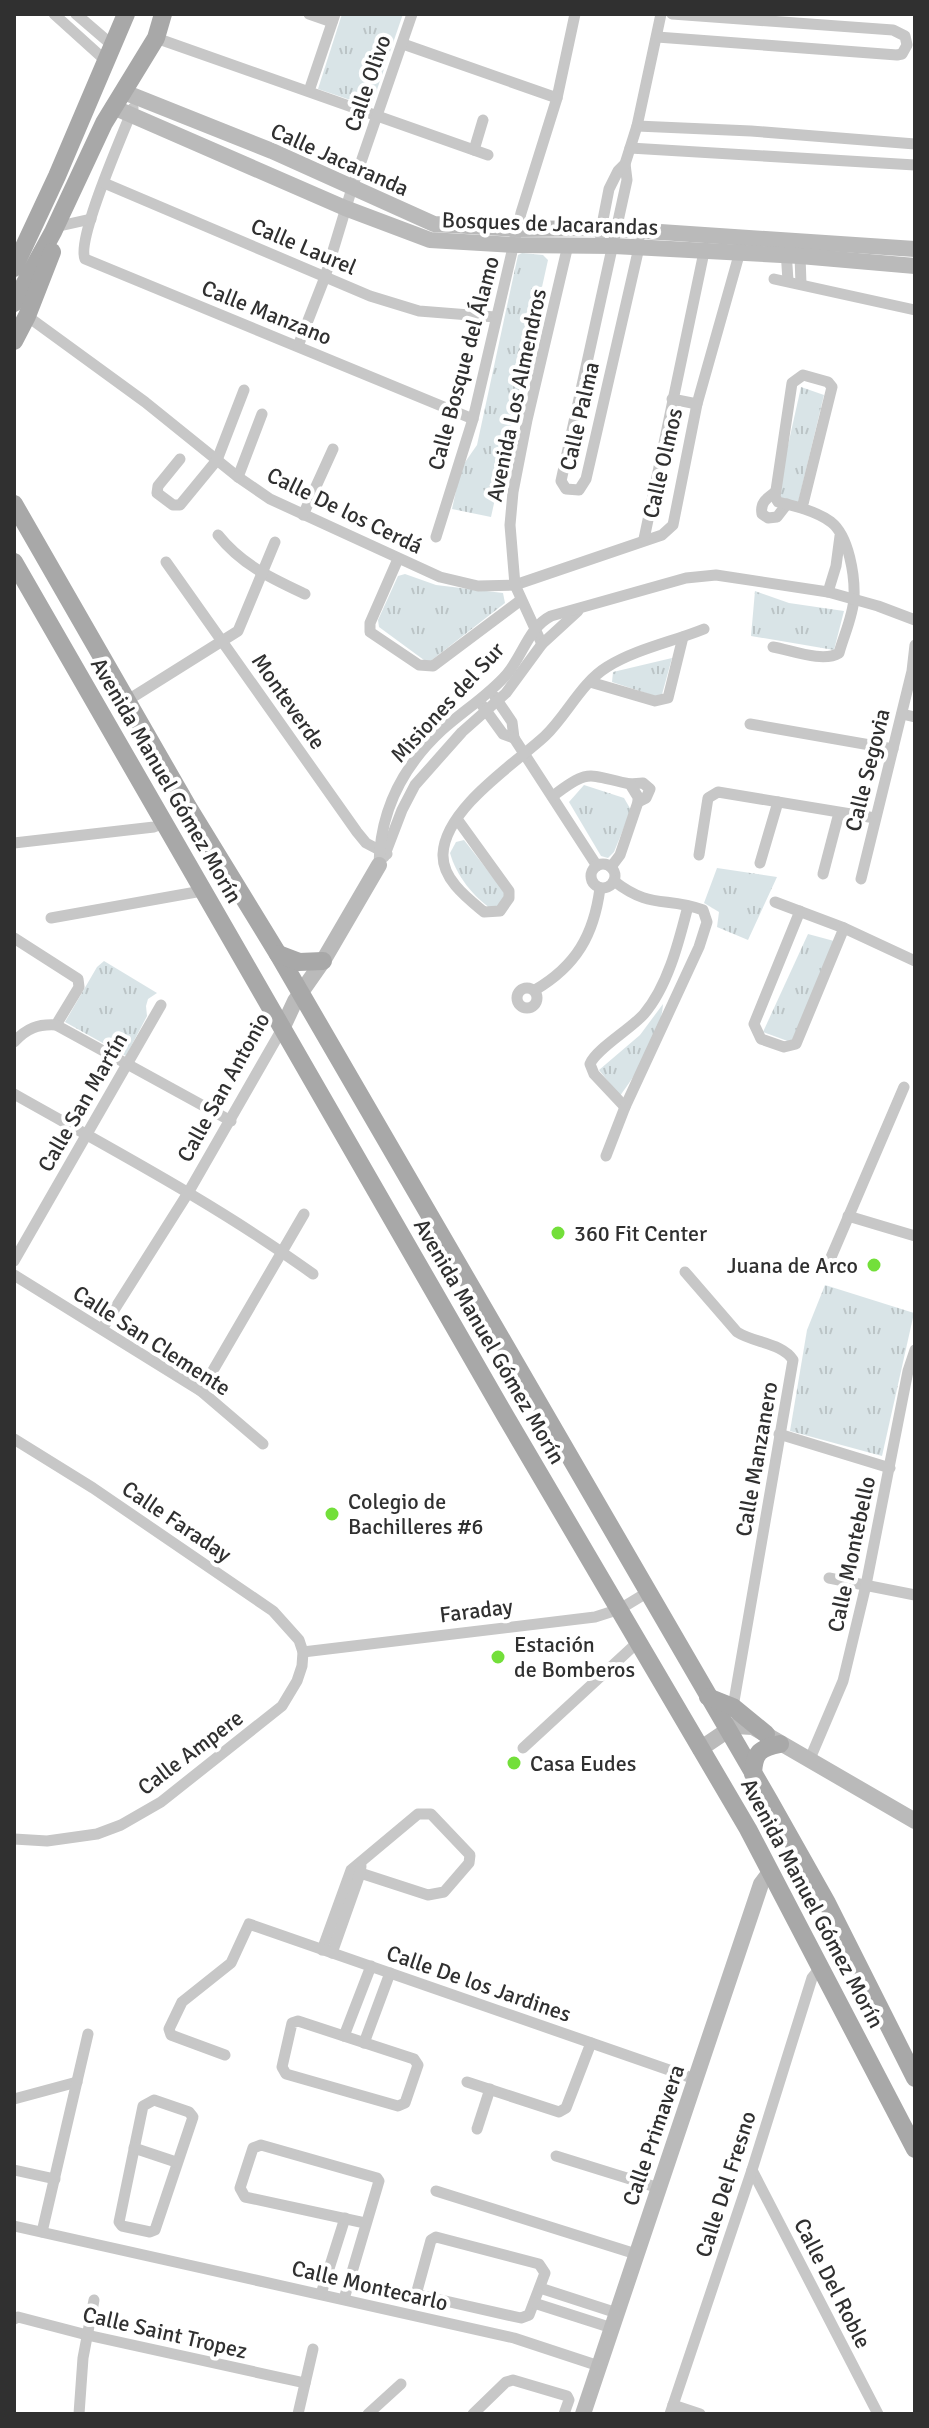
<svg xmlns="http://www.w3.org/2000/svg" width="929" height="2428" font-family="Signika,sans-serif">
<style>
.park{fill:url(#park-tufts)}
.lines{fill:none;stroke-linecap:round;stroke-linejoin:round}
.street{stroke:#c7c7c7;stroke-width:11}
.secondary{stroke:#bababa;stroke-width:16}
.primary{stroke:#a8a8a8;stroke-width:18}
.poi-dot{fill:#73df3a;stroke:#fff;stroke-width:3}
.labels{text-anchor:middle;stroke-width:8;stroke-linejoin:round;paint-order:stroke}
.street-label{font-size:22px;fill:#303030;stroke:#fff}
.poi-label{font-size:22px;fill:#303030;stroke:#fff;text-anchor:start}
</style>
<defs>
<pattern id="park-tufts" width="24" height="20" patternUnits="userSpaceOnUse" patternTransform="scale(2)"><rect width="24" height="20" fill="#d9e4e7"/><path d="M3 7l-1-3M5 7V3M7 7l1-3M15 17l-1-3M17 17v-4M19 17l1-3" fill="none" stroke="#bbc4c6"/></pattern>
</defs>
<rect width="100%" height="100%" fill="#fff"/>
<g class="park">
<polygon points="342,14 403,14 371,107 318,89"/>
<polygon points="522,253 543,255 548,260 491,517 452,509 461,468 477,445 518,255"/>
<polygon points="801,387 824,395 798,503 776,499"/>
<polygon points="405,574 436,585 503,593 505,603 428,663 379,627 378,620 398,576"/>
<polygon points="755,591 789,603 844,611 834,650 751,636"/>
<polygon points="672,658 661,698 612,682 613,672"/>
<polygon points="584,785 624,798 631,810 614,852 608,858 601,856 569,802"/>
<path d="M 464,840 L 506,894 L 500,908 L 493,910 C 473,897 456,875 450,853 L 456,842 Z"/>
<polygon points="717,868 777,877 748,940 717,927 719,912 704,903"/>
<polygon points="808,934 834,941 793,1043 763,1032"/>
<polygon points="104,961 157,993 148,999 146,1006 147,1016 126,1056 65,1022 97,967"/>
<path d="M 663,1004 C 661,1036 638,1071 620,1096 L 599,1070 L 640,1035 Z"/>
<polygon points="825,1285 914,1313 882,1456 790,1431 807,1330"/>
</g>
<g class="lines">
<g class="street">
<polyline points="54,14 106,61"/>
<polyline points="76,14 112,45"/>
<polyline points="309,14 332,22"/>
<polyline points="657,37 897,55 902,54 907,45 905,36 893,30 672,14"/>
<polyline points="156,38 488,155"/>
<polyline points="403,44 557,98"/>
<polyline points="309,91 335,14"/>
<path d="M 133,108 C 123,134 76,239 85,259 L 473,419"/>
<polyline points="637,126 751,131 915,144"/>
<polyline points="630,148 915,165"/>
<polyline points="474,150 483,120"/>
<polyline points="625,164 627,180 561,481 566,489 579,490 586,479 640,243"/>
<polyline points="104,183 370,296 419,311 495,317"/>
<polyline points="64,225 91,219"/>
<polyline points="600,235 609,189 618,171 625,164 637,126 661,14"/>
<polyline points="786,250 788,281"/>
<polyline points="800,256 801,284"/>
<polyline points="774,279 915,310"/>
<polyline points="27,316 145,402 238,477 270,499 440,577 478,586 515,585 662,535 673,525 697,404 741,248"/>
<polyline points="298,346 325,277 352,188 412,14"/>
<polyline points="672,399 697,404"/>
<polyline points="180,459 158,486 157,493 173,505 180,505 217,460 244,390"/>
<polyline points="238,477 262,414"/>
<path d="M 774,493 C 766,499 760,503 762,514 L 768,518 L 777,517 L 787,504"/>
<polyline points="303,515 333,449"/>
<path d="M 218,535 C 242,565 271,578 305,594"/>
<polyline points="436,537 473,419 521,213 557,98 575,14"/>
<polyline points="644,539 704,252"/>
<polyline points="398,559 370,623 370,632 419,665 433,666 521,600"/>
<polyline points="166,562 357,832 366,843 387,854"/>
<polyline points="828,592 836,566 840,536"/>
<polyline points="542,644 515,585 510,525 513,492 527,420 568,245"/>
<path d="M 773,647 C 791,650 823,663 839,653 C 844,635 853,616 854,598 C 855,576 849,536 831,522 C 816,511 795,506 778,502 L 775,497 L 792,383 L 803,375 L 828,382 L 832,387 L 802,508"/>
<polyline points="590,682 655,701 668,698 683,637"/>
<polyline points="495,697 512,722 514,738"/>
<polyline points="128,700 238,631 275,542"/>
<polyline points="482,705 503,734 514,738"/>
<polyline points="902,714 915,717"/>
<polyline points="750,724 893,749"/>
<polyline points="514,738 597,866"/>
<polyline points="630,784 643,783 650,789 646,798 638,802"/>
<path d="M 553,796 C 589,768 587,775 630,784 L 638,797 L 638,802 L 620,855 L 611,867"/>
<path d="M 457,819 L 509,891 L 509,898 L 500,911 L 484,912 C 467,898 442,879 443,854 C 445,808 516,763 545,736 C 567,715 581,683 607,667 C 636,649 672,642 704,629"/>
<polyline points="14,843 154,827 164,823"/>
<polyline points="699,855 708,798 718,792 875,818"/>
<polyline points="384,857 402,810 415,785 462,732 506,693 542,644 578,611"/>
<polyline points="760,863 778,802"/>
<circle cx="603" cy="876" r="12"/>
<path d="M 379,865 C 380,811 403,766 442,730 C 463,711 489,695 507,674 C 523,655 529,627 551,616 L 686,578 L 716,575 L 828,592 L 878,606 L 915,620"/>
<polyline points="823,874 839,813"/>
<polyline points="861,879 912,671 915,645"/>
<polyline points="775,902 844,928 915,961"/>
<polyline points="800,911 754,1024 761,1039 784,1047 796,1044 844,928"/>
<polyline points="51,918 202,891"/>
<polyline points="14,938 78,979 79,987 56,1025"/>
<circle cx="527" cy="998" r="10"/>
<path d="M 535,990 C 576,966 594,935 600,888"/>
<path d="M 14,1042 C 27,1028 38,1024 56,1025 L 231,1121"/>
<path d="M 14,1094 C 115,1151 219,1206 313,1274"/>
<path d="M 625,1107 L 594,1074 L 590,1064 C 596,1049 631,1029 644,1014 C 668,986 679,941 688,906"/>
<path d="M 606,1156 L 625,1107 L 699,947 L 707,922 L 703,910 C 666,896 651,910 614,881"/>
<polyline points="848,1216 915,1236"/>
<polyline points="14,1261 161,1005"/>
<polyline points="826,1269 904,1087"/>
<path d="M 685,1272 L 737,1332 C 754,1343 782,1343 793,1360 L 733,1707"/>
<polyline points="14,1275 201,1391 263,1444"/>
<polyline points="102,1329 188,1193 282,1029"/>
<polyline points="201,1391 304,1214"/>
<polyline points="779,1434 890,1468"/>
<polyline points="14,1439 93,1488 273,1611 299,1640 303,1652 302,1666 297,1681 282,1706 161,1802 121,1825 97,1834 47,1841 14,1839"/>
<polyline points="829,1578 915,1595"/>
<polyline points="303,1652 595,1617 620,1609 648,1592"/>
<polyline points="523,1748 638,1642"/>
<polyline points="809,1761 843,1681 866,1585 908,1371 915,1350"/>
<polyline points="322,1950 351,1870 418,1814 431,1814 470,1855 469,1863 444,1892 428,1895 351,1870"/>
<polyline points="332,1953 360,1874 361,1866"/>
<polygon points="298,2021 414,2059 418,2065 405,2103 398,2106 286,2074 282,2067 292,2023"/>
<polyline points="344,2036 371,1966"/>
<polyline points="364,2043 390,1973"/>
<polyline points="225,2055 171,2035 169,2029 182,2002 231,1963 249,1924 695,2079"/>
<polyline points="467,2082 559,2112 566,2108 591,2043"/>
<polyline points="14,2099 77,2082"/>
<polygon points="154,2100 189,2112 193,2117 155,2230 150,2232 122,2226 119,2222 143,2106"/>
<polyline points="477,2129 490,2089"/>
<polyline points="134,2148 176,2162"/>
<polyline points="556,2156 659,2188"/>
<polyline points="14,2170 55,2179"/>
<polyline points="752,2170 878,2414"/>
<polyline points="436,2191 636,2254"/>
<polyline points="14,2226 514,2338 599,2366"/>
<polyline points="42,2232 88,2034"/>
<polygon points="436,2237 539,2264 545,2273 529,2315 521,2318 419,2295 417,2291 431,2240"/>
<polyline points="540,2288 617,2313"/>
<polyline points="321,2294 345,2218"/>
<polyline points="344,2299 379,2181 377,2178 261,2145 253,2148 240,2188 245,2197 365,2223"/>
<polyline points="534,2303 612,2328"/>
<polyline points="14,2319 18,2317 87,2335 305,2383"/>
<polyline points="673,2405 700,2414"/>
<polyline points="79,2414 83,2358 94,2300"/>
<polyline points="298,2414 313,2349"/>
<polyline points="368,2414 401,2384"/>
<polyline points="473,2414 506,2382 513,2380 567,2396 569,2400 564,2414"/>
<polyline points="670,2414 752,2170 812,1978 820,1968"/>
</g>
<g class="secondary">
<polyline points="124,92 272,151 434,224 518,229 601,228 915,249"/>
<polyline points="113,107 345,208 430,240 515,245 614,246 800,256 915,266"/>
<polyline points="282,1029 295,1001 323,961 379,865"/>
<polyline points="700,1749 734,1726 753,1727 915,1821"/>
<polyline points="583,2414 761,1884 770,1872"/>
</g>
<g class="primary">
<polyline points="14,268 57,176 126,14"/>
<polyline points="14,303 53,232 104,123 156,38 163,14"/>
<polyline points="14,341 27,316 52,252"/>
<polyline points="14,504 188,807 278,954 769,1800 827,1903 915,2078"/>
<polyline points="14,562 506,1417 748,1829 915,2149"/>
<polyline points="278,954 299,962 323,961"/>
<polyline points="708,1697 733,1707 766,1734"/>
<path d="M 753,1774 C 754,1752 760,1748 780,1744"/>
</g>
</g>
<g class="poi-dot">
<circle cx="558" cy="1233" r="8"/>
<circle cx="874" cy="1265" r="8"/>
<circle cx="332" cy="1514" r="8"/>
<circle cx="498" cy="1657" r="8"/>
<circle cx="514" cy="1763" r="8"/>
</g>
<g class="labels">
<g class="street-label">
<text transform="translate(367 83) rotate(-71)" y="8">Calle Olivo</text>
<text transform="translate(340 159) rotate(24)" y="8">Calle Jacaranda</text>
<text transform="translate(550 223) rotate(2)" y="8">Bosques de Jacarandas</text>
<text transform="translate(304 246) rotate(23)" y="8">Calle Laurel</text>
<text transform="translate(267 312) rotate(22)" y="8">Calle Manzano</text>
<text transform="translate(463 363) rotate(-75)" y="8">Calle Bosque del Álamo</text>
<text transform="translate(516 395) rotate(-78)" y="8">Avenida Los Almendros</text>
<text transform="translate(579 416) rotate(-77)" y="8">Calle Palma</text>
<text transform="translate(662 463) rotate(-77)" y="8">Calle Olmos</text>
<text transform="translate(345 510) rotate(26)" y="8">Calle De los Cerdá</text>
<text transform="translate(289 701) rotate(55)" y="8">Monteverde</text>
<text transform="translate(447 702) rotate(-47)" y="8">Misiones del Sur</text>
<text transform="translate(867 770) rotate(-76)" y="8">Calle Segovia</text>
<text transform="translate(167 780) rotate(60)" y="8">Avenida Manuel Gómez Morín</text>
<text transform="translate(223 1087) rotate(-61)" y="8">Calle San Antonio</text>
<text transform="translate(82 1102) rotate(-60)" y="8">Calle San Martín</text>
<text transform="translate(152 1340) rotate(33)" y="8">Calle San Clemente</text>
<text transform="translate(490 1341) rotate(60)" y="8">Avenida Manuel Gómez Morín</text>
<text transform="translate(756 1459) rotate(-80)" y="8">Calle Manzanero</text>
<text transform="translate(177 1521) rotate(34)" y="8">Calle Faraday</text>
<text transform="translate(851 1554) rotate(-78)" y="8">Calle Montebello</text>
<text transform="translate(476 1610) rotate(-7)" y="8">Faraday</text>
<text transform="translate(190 1752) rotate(-37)" y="8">Calle Ampere</text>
<text transform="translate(813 1903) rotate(62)" y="8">Avenida Manuel Gómez Morín</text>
<text transform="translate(479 1983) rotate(19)" y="8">Calle De los Jardines</text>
<text transform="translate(653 2135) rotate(-71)" y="8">Calle Primavera</text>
<text transform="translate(725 2184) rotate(-72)" y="8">Calle Del Fresno</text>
<text transform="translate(833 2283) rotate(63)" y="8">Calle Del Roble</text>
<text transform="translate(370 2285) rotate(13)" y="8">Calle Montecarlo</text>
<text transform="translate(165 2332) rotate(13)" y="8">Calle Saint Tropez</text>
</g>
<g class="poi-label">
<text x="574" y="1241">360 Fit Center</text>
<text x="858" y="1273" text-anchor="end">Juana de Arco</text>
<text x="348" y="1509">Colegio de<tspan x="348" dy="25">Bachilleres #6</tspan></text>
<text x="514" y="1652">Estación<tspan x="514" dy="25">de Bomberos</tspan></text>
<text x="530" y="1771">Casa Eudes</text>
</g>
</g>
<rect width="929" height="2428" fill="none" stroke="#303030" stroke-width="32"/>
</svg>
